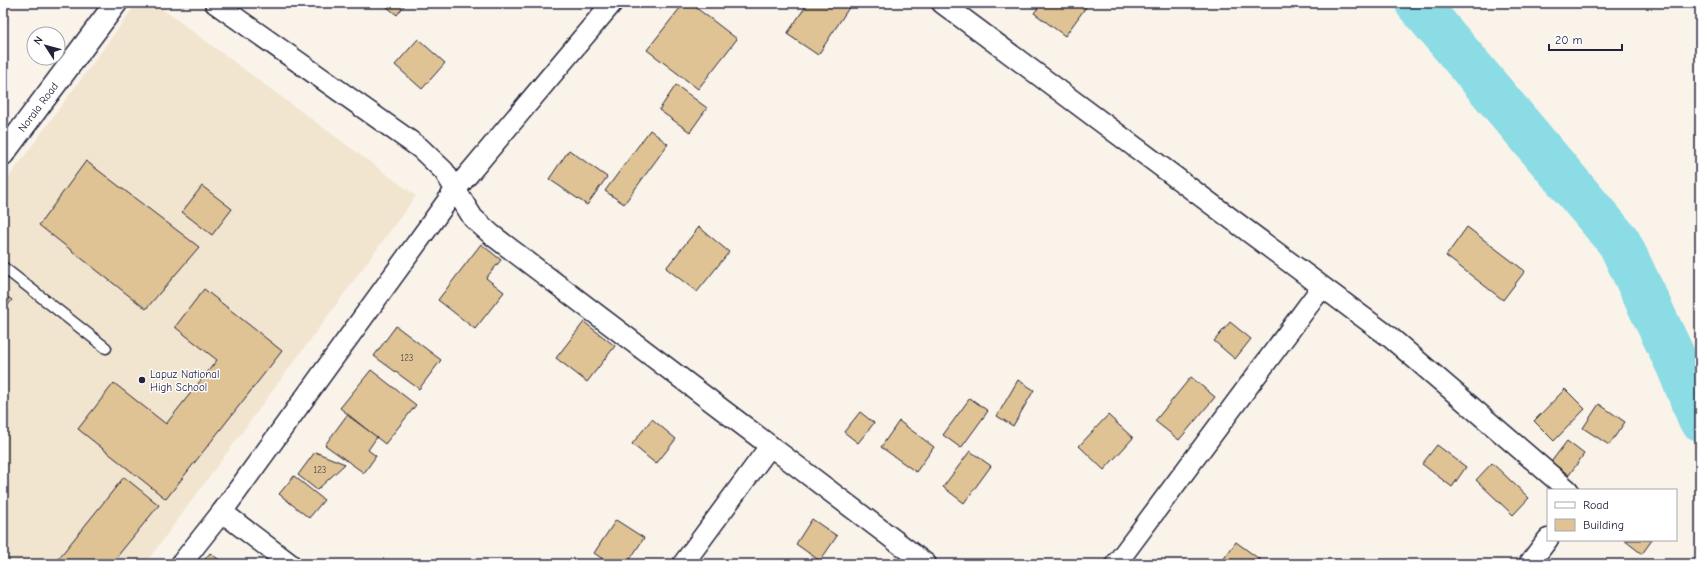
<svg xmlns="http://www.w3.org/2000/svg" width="1703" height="567" font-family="'Comic Neue',sans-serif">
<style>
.built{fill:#f1e5d0}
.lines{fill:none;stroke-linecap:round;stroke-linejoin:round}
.river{stroke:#8bdce4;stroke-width:44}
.building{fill:#dfc394;stroke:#22223b}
.service-casing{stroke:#22223b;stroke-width:13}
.minor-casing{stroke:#22223b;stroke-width:23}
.secondary-casing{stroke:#22223b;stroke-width:25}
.service{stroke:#fff;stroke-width:10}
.minor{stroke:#fff;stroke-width:20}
.secondary{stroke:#fff;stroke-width:22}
.poi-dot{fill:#22223b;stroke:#fff;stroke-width:1.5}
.labels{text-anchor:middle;stroke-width:3;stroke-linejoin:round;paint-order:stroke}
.number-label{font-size:9px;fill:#514a51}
.street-label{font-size:11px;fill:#22223b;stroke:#fff}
.poi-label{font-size:11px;fill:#22223b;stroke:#fff;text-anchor:start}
</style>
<rect width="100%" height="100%" fill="#f9f3ea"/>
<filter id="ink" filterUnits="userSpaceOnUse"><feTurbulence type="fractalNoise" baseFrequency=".025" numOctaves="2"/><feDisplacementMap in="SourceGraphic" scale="8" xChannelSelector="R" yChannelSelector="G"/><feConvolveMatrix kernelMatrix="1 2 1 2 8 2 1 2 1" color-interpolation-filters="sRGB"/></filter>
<g filter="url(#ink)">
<polygon class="built" points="137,3 154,3 416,196 145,564 3,564 3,185"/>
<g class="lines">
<polyline class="river" points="1417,3 1619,242 1678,366 1700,419"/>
</g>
<g class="building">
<polygon points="382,3 406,3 397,15"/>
<polygon points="684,3 690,3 737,39 698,89 647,50"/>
<polygon points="808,3 852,3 818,55 787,34"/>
<polygon points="1042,3 1080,3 1086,7 1065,36 1034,13"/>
<polygon points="418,39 445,63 422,89 395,65"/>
<polygon points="676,85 707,108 690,132 659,110"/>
<polygon points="650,130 668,144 624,204 605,191"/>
<polygon points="569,150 607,177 587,205 549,179"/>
<polygon points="86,161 199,247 146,309 39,225"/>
<polygon points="202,186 232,209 212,235 182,212"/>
<polygon points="699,227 729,252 697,292 666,268"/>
<polygon points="1467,227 1525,271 1503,300 1446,256"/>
<polygon points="481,244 501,260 486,278 504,292 475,329 438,300"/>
<polygon points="204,289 282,351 166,499 78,429 114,383 166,424 217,360 175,327"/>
<polygon points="3,294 12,300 3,311"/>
<polygon points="584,322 615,346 587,382 556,358"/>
<polygon points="1230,322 1251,339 1235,359 1214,341"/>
<polygon points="396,326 441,360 419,389 374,356"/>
<polygon points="371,370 416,405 385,444 340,408"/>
<polygon points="1191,377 1215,397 1179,440 1155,421"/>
<polygon points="1018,380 1034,390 1013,426 997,416"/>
<polygon points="1565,389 1585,409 1554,441 1534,421"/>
<polygon points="970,398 988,411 961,448 943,435"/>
<polygon points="1599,404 1625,422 1609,445 1583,428"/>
<polygon points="860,412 874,423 858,443 844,432"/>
<polygon points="347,415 377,437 368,450 376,456 364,473 325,445"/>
<polygon points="1108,415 1133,438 1104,470 1079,446"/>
<polygon points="652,419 676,439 656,464 632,444"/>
<polygon points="899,421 934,447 916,472 881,447"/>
<polygon points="1567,441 1584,454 1569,475 1551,462"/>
<polygon points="1437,445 1466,467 1452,487 1422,464"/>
<polygon points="970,451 991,466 964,503 943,487"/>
<polygon points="315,452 345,464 317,490 298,475"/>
<polygon points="1492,463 1529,498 1513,515 1476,480"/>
<polygon points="294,476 324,500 309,518 279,494"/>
<polygon points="124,477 159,505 111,564 54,564"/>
<polygon points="812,519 837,536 820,561 796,544"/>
<polygon points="616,520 644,538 627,564 610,564 594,553"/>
<polygon points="1624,540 1652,540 1642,554"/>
<polygon points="1236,542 1266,564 1220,564"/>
<polygon points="210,553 225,564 201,564"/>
</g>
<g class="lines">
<g class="service-casing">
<polyline id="service" points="3,267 106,348"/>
</g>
<g class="minor-casing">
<g id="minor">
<polyline points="215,3 420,148 444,171 473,218 492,235 926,564"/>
<polyline points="942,3 1391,338 1568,490"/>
<polyline points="222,512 290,564"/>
<polyline points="181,564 222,512 456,189 612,3"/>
<polyline points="683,564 770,446"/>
<polyline points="1116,564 1322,287"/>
<polyline points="1529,564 1548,539"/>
</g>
</g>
<g class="secondary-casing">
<polyline id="secondary" points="3,154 116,3"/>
</g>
<use href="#service" class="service"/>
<use href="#minor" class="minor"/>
<use href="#secondary" class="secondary"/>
</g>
</g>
<circle class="poi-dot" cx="142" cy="380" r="4"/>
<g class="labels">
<g class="number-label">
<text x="407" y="361">123</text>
<text x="320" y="473">123</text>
</g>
<g class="street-label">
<text transform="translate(38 107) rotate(-53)" y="4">Norala Road</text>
</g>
<g class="poi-label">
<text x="150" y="378">Lapuz National<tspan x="150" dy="13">High School</tspan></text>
</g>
</g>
<rect width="1703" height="567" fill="none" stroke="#fff" stroke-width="16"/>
<rect x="8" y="8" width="1687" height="551" fill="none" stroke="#22223b" stroke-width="1.5" filter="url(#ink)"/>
<rect x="1547" y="489" width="130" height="52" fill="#ffffff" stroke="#a7a7b1"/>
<rect x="1555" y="502" width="20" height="6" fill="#ffffff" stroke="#a7a7b1"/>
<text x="1583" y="509" font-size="12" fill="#22223b">Road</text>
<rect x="1555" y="519" width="20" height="12" fill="#dfc394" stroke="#a7a7b1"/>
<text x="1583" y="529" font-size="12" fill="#22223b">Building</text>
<g transform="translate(46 46) rotate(306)"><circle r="19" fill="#ffffff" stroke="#a7a7b1"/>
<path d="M0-3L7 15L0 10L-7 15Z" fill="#22223b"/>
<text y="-6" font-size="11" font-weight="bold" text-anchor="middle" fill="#22223b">N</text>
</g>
<path d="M1549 44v6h73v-6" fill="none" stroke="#22223b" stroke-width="2"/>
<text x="1555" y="44" font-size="12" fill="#22223b" stroke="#ffffff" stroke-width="3" paint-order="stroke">20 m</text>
</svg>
